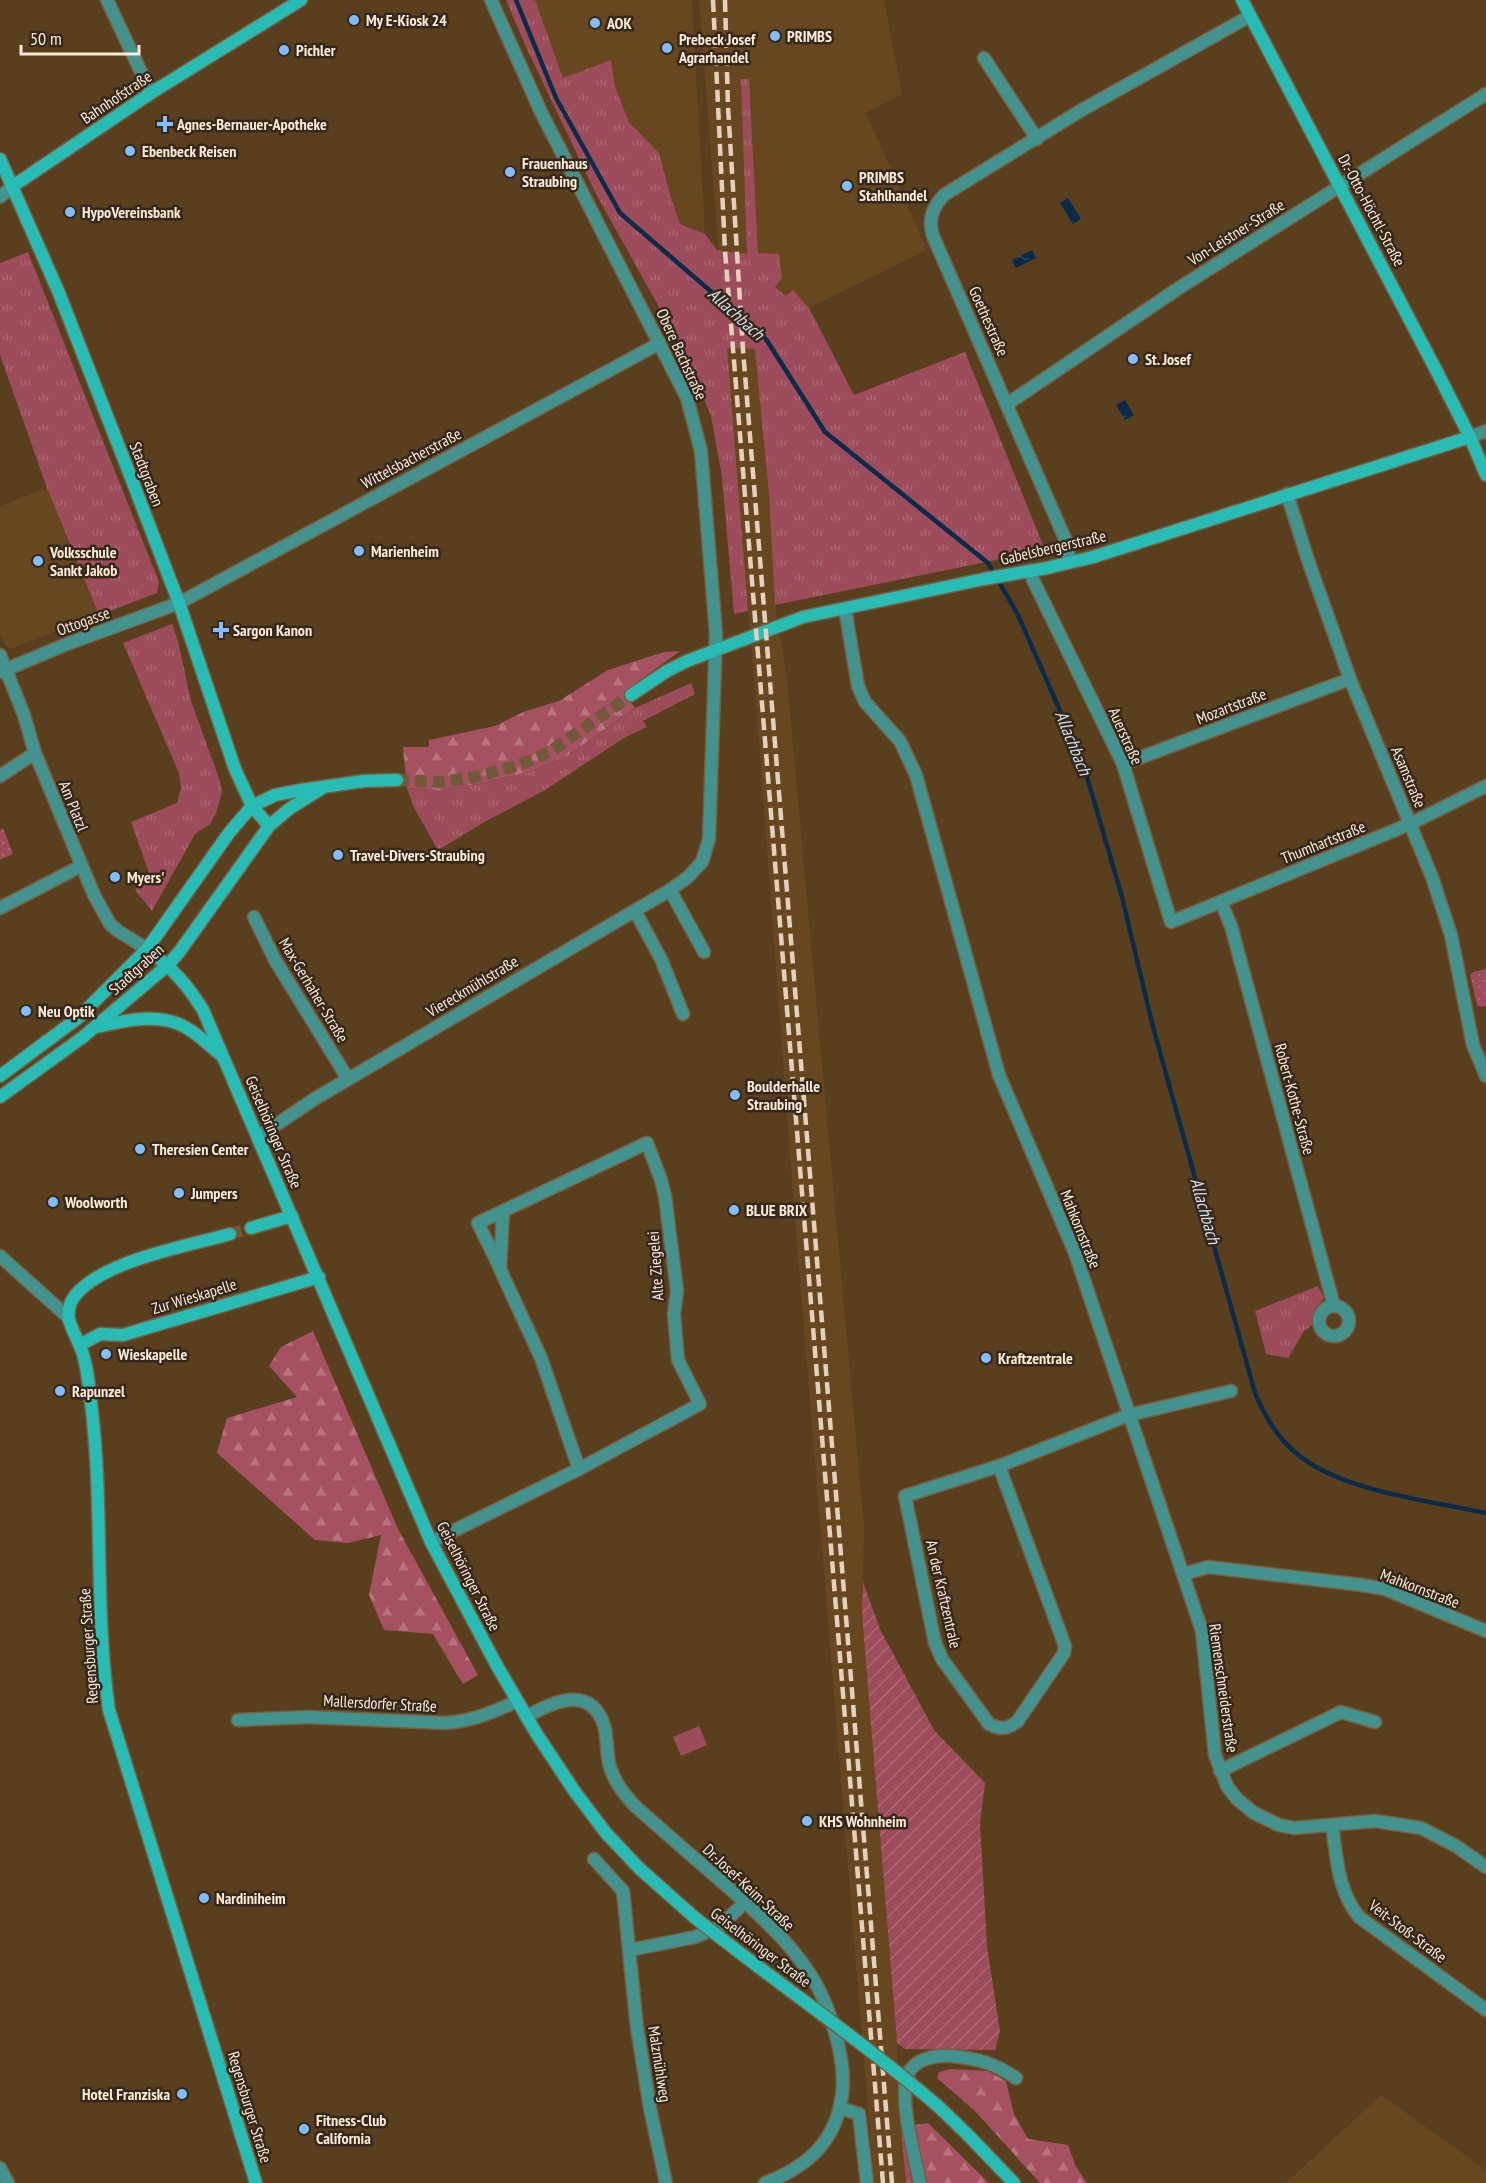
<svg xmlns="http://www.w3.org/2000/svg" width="1486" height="2183" font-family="'PT Sans Narrow',sans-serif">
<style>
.built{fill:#67471f}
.grass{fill:url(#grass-dots)}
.forest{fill:url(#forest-firs)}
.park{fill:url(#park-tufts)}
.garden{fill:url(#garden-furrows)}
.pitch{fill:#9c4c5a}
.water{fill:url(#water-ripples)}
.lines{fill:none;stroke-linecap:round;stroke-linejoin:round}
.stream{stroke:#0a2b49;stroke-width:4.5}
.secondary-tunnel{stroke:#71593a;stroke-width:12;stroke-dasharray:12 6;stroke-linecap:butt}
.street-casing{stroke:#765e3f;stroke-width:15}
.secondary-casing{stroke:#765e3f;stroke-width:15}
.street{stroke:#44928d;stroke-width:12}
.secondary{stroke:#29bcb5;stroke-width:12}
.rail{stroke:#e4d1bd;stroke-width:4.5;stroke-dasharray:12 6;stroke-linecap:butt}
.secondary-bridge-casing{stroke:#765e3f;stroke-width:15;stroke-linecap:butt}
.secondary-bridge{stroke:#29bcb5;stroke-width:12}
.poi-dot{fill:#81bdfa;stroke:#35281a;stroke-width:2}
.labels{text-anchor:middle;stroke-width:5;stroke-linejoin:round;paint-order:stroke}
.poi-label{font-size:16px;font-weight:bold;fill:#fbead8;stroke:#35281a;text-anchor:start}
.street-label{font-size:16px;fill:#fbead8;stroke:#35281a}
.water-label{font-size:18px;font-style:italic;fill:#cedeee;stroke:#35281a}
</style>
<defs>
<pattern id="grass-dots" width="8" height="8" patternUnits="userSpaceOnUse" patternTransform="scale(1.5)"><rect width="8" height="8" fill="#9c4c5a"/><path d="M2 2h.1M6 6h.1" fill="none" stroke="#ab6671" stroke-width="1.8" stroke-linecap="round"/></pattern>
<pattern id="forest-firs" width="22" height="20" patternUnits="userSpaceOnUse" patternTransform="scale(1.5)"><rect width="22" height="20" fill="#a65161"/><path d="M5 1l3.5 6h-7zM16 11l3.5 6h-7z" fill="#b8737e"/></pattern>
<pattern id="park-tufts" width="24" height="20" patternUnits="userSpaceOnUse" patternTransform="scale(1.5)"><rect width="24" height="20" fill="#9c4c5a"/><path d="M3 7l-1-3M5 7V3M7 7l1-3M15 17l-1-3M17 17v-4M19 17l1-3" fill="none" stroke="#ab6671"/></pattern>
<pattern id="garden-furrows" width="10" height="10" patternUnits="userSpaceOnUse" patternTransform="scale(1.5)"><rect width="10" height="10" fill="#9c4c5a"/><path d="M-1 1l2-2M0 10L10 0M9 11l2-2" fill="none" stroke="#ab6671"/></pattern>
<pattern id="water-ripples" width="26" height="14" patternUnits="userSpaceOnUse" patternTransform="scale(1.5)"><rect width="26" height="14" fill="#0a2b49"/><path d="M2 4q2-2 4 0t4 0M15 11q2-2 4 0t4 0" fill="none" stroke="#2f4a62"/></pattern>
</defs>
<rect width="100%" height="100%" fill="#593f1e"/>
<g class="built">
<polygon points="535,0 692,0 705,234 680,224 659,153 629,122 615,87 611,61 563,79"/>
<polygon points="699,0 884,0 902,94 866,113 927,250 809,308 793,290 786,296 775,287 782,278 758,253 749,79 775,605 787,678 864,1526 862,1614 897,2043 899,2100 906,2183 874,2183 793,1194 753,663 740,524"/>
<polygon points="47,488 99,615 10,649 7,648 0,634 0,506"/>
<polygon points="1381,2095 1486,2170 1486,2183 1286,2183"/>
</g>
<g class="grass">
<polygon points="3,828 13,854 0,860 0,830"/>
<polygon points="1486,969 1486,1005 1481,1007 1477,1005 1470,975 1473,972"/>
<polygon points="900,2119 912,2183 906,2183"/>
</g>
<g class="forest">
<polygon points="680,651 624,692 635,708 566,757 529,772 479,784 439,790 407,788 403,747 429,747 429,740 495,726 523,712 559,701 608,670 664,652"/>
<polygon points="313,1331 398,1529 478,1675 463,1684 433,1634 384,1630 369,1595 381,1535 348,1543 315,1540 217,1453 227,1418 297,1397 269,1366 281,1347"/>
<polygon points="951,2069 988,2071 1006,2081 1014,2114 1028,2139 1068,2145 1076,2167 1087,2183 1040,2183 976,2112 937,2078 939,2072"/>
<polygon points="928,2123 989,2183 926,2183 915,2125"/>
</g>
<g class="park">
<polygon points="506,0 535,0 563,78 611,60 615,87 629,122 659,153 671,197 680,224 705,234 717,250 747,254 741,79 749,79 758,253 779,254 782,278 775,287 786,296 793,290 809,308 854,395 965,352 1045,550 775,605 769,494 755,349 727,348 748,611 734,614 722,477 711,416 689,361 596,194 526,47"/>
<polygon points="28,252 159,582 157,593 99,615 47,488 0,355 0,263"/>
<polygon points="172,624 178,641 191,701 220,781 222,792 216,813 210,824 195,834 152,911 135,890 149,873 131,822 177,803 181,788 179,773 123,643"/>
<polygon points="691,683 695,694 643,721 647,727 624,738 545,790 488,820 438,850 413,806 407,788 439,790 479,784 529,772 566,757 635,708"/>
<polygon points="1318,1286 1324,1298 1314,1310 1312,1325 1304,1331 1288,1358 1266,1354 1255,1311"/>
</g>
<polygon class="garden" points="863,1582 880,1629 934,1730 985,1783 980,1823 987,1946 1000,2031 995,2050 905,2049 897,2043 862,1614"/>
<polygon class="pitch" points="699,1726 707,1745 681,1756 673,1737"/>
<g class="water">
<polygon points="1068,198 1081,219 1073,224 1060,203"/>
<polygon points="1032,250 1036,258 1016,268 1012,260"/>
<polygon points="1125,400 1134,415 1125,420 1116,405"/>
</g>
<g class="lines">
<path class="stream" d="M 516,0 L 556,98 L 620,213 L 766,339 L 825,432 L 988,563 L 1018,615 L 1083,763 L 1122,897 L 1153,1027 L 1255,1393 C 1265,1416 1276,1436 1296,1453 C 1340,1491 1429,1501 1486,1513"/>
<g class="secondary-tunnel">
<polyline points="397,780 441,782 474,777 520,765 551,751 631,695"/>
<polyline points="230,1234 251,1228"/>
</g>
<g class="street-casing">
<g id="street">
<polyline points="107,0 151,93"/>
<polyline points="984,58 1037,139"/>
<polyline points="0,197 13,186"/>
<polyline points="1007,404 1182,286 1486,94"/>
<polyline points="1470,437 1486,431"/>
<polyline points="1287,494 1309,563 1350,679 1432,877 1451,935 1473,1045 1486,1076"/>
<path d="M 1070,562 L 1066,541 L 933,236 C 928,219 932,208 944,195 L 1080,111 L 1250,16"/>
<polyline points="1031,571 1033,580 1123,764 1171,922 1410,824 1486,786"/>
<polyline points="845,609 858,686 865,702 900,741 916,775 999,1075 1075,1253 1202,1631 1215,1755 1227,1786 1237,1799 1254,1813 1279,1825 1294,1828 1375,1821 1421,1828 1456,1846 1486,1867"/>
<polyline points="0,655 24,715 35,753 94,895 110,924 118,931 147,949"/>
<polyline points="0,672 67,644 179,603 660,343"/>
<polyline points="1123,764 1350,679"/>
<polyline points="0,776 35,753"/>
<polyline points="670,890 704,952"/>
<polyline points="1221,902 1231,926 1334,1306"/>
<polyline points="0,908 81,866"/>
<polyline points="635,911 661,959 683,1014"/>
<polyline points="254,917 275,960 348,1079"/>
<polyline points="258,1137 316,1098 670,890 688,877 702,862 709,839 716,634 701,451 687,398 541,112 491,0"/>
<polyline points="0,1256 69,1318"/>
<polyline points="500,1268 478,1223 503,1211"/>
<circle cx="1334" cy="1321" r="15"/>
<path d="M 999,1466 L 1065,1646 L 1064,1653 L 1017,1722 C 1006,1729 1001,1730 989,1724 L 942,1659 L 935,1643 L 905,1496 L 999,1466 L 1129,1415 L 1231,1391"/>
<polyline points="431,1542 579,1469 700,1404 678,1360 674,1314 677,1291 665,1196 661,1180 647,1143 503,1211 500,1269 541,1358 579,1469"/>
<polyline points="1184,1574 1208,1567 1362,1585 1385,1589 1486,1631"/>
<path d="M 526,1717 C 552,1702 590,1684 604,1725 C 608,1739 606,1754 610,1767 C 615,1783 624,1794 635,1806 C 661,1829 687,1852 714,1875 C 752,1908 801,1949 822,1996 C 830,2013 835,2030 839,2048 C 843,2067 845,2087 840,2106 C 831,2147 802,2169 765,2183"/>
<path d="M 238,1720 L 308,1717 L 446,1723 C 472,1721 494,1712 517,1701"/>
<polyline points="1220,1771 1341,1712 1375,1722"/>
<path d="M 1332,1825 C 1337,1859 1337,1889 1359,1917 L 1486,2010"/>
<polyline points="594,1859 623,1891 637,2028 650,2108 666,2183"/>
<polyline points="630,1950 695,1937 719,1927 745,1902"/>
<polyline points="840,2108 859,2114 867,2183"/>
<polyline points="0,2168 8,2183"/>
<path d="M 920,2183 C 915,2157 898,2098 908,2074 C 915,2058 936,2055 952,2056 C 979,2059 994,2063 1016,2078"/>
</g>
</g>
<g class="secondary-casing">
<g id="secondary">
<polyline points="1242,0 1436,370 1470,437 1486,475"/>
<polyline points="0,159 59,293 130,475 179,603 235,769 252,806 269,826"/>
<polyline points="13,186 151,93 301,0"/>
<polyline points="631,695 667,671 687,661 803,617 984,579 1047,568 1093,557 1470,437"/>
<path d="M 147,949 C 173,969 186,983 203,1010 L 431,1542 L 496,1664 L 536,1733 L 575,1792 L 606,1833 L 639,1868 L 694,1917"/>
<path d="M 96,1027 C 123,1021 158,1012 185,1027 C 198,1034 210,1046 222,1056"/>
<polyline points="0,1076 78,1018 147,949 229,833 252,806 275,795 301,790 364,781 397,780"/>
<polyline points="0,1097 83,1037 168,965 180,951 269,826 289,809 321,789"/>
<polyline points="251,1228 292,1216"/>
<path d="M 230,1234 C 189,1246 92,1262 71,1302 C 69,1307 68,1315 69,1320 C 73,1333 81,1345 84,1358 C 88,1372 89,1388 91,1403 C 104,1505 94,1608 109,1710 L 256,2183"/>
<polyline points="80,1345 100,1334 123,1335 319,1277"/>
<polyline points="939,2107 967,2134 1014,2183"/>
</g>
</g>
<use href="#street" class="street"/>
<use href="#secondary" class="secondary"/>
<g class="rail">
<polyline points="713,0 725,251 883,2183"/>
<polyline points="725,0 728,107 743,350 892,2183"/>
</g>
<g class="secondary-bridge-casing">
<path id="secondary-bridge" d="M 694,1917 C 775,1982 860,2039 939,2107"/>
</g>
<use href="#secondary-bridge" class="secondary-bridge"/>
</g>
<g class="poi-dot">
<circle cx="354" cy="20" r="6"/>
<circle cx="595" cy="23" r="6"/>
<circle cx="775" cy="36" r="6"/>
<circle cx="667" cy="48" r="6"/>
<circle cx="284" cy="50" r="6"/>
<path d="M162 115h6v6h6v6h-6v6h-6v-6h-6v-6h6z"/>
<circle cx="130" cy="151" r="6"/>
<circle cx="510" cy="172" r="6"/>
<circle cx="847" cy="186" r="6"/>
<circle cx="70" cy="212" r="6"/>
<circle cx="1133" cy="359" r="6"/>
<circle cx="359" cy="551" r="6"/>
<circle cx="38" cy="561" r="6"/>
<path d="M218 621h6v6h6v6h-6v6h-6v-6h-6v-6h6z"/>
<circle cx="338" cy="855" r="6"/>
<circle cx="115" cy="877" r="6"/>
<circle cx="26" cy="1011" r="6"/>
<circle cx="735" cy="1095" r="6"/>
<circle cx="140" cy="1149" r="6"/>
<circle cx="179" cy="1193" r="6"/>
<circle cx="53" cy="1202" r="6"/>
<circle cx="734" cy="1210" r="6"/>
<circle cx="106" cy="1354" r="6"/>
<circle cx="986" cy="1358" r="6"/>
<circle cx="60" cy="1391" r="6"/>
<circle cx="807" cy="1821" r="6"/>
<circle cx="204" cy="1898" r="6"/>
<circle cx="182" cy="2094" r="6"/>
<circle cx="304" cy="2129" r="6"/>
</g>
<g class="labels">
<g class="poi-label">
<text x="366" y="26">My E-Kiosk 24</text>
<text x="607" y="29">AOK</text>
<text x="787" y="42">PRIMBS</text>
<text x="679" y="45">Prebeck Josef<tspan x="679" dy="18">Agrarhandel</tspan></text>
<text x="296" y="56">Pichler</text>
<text x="177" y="130">Agnes-Bernauer-Apotheke</text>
<text x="142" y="157">Ebenbeck Reisen</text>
<text x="522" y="169">Frauenhaus<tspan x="522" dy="18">Straubing</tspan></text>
<text x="859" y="183">PRIMBS<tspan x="859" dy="18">Stahlhandel</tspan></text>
<text x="82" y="218">HypoVereinsbank</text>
<text x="1145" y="365">St. Josef</text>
<text x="371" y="557">Marienheim</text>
<text x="50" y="558">Volksschule<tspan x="50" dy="18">Sankt Jakob</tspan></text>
<text x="233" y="636">Sargon Kanon</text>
<text x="350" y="861">Travel-Divers-Straubing</text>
<text x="127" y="883">Myers'</text>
<text x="38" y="1017">Neu Optik</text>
<text x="747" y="1092">Boulderhalle<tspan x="747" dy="18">Straubing</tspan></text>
<text x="152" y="1155">Theresien Center</text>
<text x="191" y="1199">Jumpers</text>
<text x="65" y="1208">Woolworth</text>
<text x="746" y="1216">BLUE BRIX</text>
<text x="118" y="1360">Wieskapelle</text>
<text x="998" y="1364">Kraftzentrale</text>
<text x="72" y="1397">Rapunzel</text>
<text x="819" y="1827">KHS Wohnheim</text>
<text x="216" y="1904">Nardiniheim</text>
<text x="170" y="2100" text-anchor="end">Hotel Franziska</text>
<text x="316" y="2126">Fitness-Club<tspan x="316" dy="18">California</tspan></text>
</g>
<g class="street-label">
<text transform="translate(116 97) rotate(-34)" y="6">Bahnhofstraße</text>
<text transform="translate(1372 210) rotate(62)" y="6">Dr.-Otto-Höchtl-Straße</text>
<text transform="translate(1236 232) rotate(-32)" y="6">Von-Leistner-Straße</text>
<text transform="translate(989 321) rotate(66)" y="6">Goethestraße</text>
<text transform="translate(682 354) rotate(65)" y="6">Obere Bachstraße</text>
<text transform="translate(411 458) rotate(-28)" y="6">Wittelsbacherstraße</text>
<text transform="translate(147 474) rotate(69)" y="6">Stadtgraben</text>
<text transform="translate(1053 547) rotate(-13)" y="6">Gabelsbergerstraße</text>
<text transform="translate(83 621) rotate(-20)" y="6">Ottogasse</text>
<text transform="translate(1231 706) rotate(-21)" y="6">Mozartstraße</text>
<text transform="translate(1126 736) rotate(66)" y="6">Auerstraße</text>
<text transform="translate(1409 777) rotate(67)" y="6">Asamstraße</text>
<text transform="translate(74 806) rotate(68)" y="6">Am Platzl</text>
<text transform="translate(1323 842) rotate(-22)" y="6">Thumhartstraße</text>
<text transform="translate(136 969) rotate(-42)" y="6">Stadtgraben</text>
<text transform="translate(472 986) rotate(-31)" y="6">Viereckmühlstraße</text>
<text transform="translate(314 990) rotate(59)" y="6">Max-Gerhaher-Straße</text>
<text transform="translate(1295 1099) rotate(75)" y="6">Robert-Kothe-Straße</text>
<text transform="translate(274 1132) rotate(67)" y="6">Geiselhöringer Straße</text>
<text transform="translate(1081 1229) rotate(68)" y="6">Mahkornstraße</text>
<text transform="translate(655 1266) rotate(-94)" y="6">Alte Ziegelei</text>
<text transform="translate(194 1296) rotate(-17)" y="6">Zur Wieskapelle</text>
<text transform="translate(469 1576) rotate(63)" y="6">Geiselhöringer Straße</text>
<text transform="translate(1420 1588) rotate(21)" y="6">Mahkornstraße</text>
<text transform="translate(944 1594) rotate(77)" y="6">An der Kraftzentrale</text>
<text transform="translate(88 1646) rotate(-94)" y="6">Regensburger Straße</text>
<text transform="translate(1224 1688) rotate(82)" y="6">Riemenschneiderstraße</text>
<text transform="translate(380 1703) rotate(3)" y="6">Mallersdorfer Straße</text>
<text transform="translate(749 1887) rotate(43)" y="6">Dr.-Josef-Keim-Straße</text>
<text transform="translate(1408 1931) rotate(37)" y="6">Veit-Stoß-Straße</text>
<text transform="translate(761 1947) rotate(37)" y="6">Geiselhöringer Straße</text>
<text transform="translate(660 2064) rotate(81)" y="6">Malzmühlweg</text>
<text transform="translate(250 2107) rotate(73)" y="6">Regensburger Straße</text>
</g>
<g class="water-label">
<text transform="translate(736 314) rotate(42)" y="6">Allachbach</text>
<text transform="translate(1073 743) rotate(68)" y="6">Allachbach</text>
<text transform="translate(1205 1211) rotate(74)" y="6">Allachbach</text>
</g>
</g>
<path d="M21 45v9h118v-9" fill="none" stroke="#fbead8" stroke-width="3"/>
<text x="30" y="45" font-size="18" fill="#fbead8" stroke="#35281a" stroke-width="4.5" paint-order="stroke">50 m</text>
</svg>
